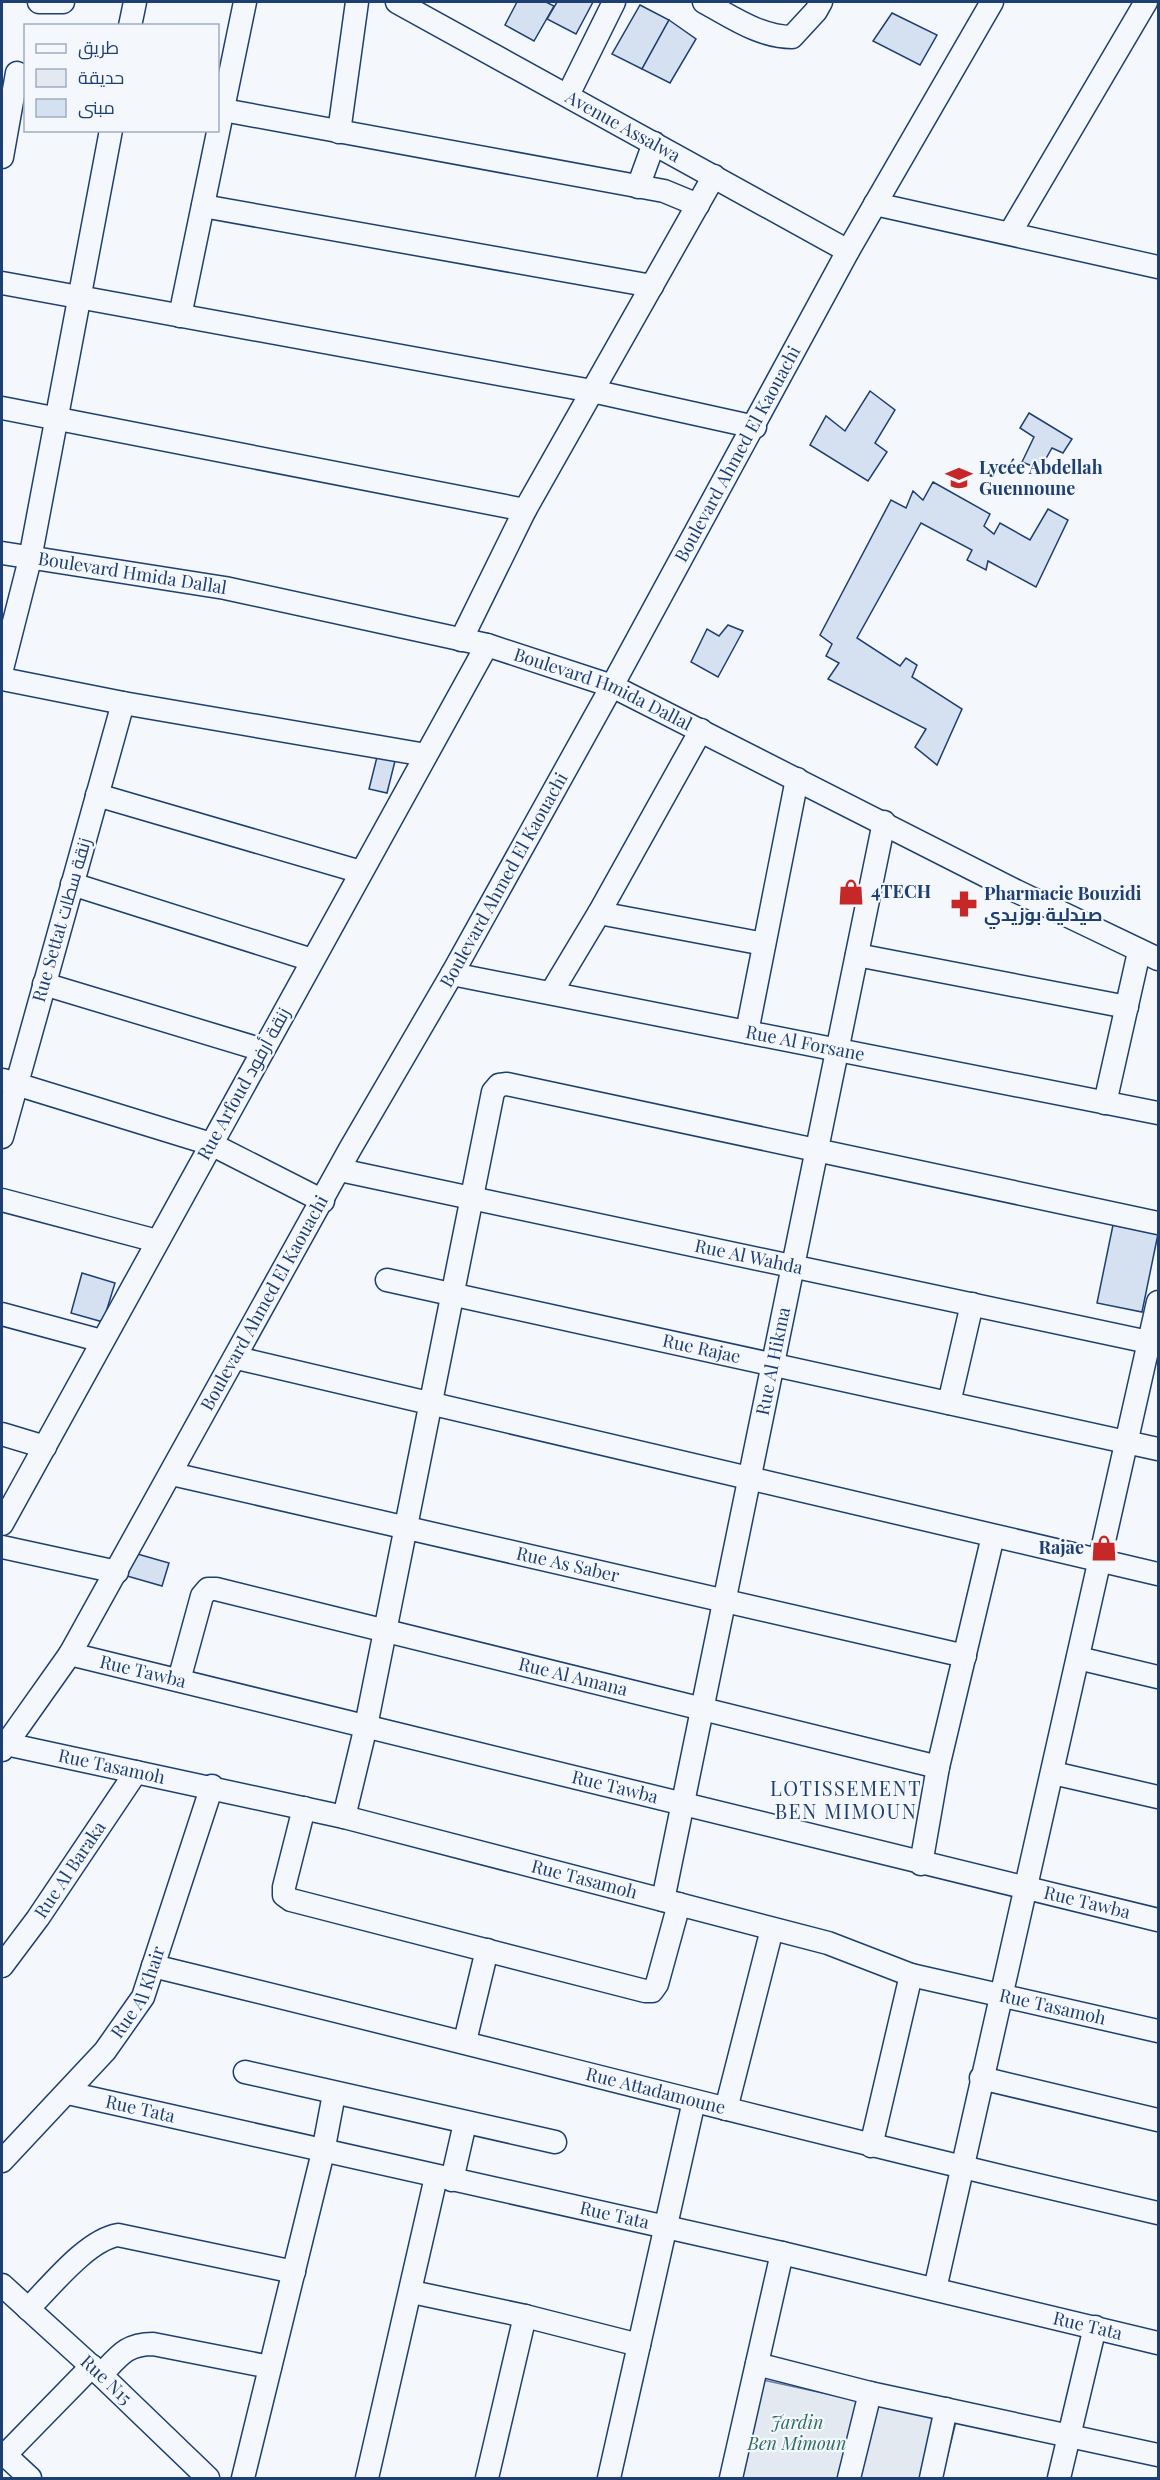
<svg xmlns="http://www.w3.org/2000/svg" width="1160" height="2480" font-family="'Playfair Display',Cairo,serif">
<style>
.green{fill:#e3e9f0;stroke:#687fa3;stroke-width:1.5}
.building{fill:#d5e0f0;stroke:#1d3f73;stroke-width:1.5}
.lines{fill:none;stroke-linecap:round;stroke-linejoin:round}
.minor-casing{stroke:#1d3f73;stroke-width:25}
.minor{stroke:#f4f7fb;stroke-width:22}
.labels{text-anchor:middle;stroke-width:4.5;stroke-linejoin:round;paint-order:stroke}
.street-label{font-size:18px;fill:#1d3f73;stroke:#f4f7fb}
.poi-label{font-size:18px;font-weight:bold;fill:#1d3f73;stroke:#f4f7fb;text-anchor:start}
.park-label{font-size:18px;font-style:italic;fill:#2c6c60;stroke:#f4f7fb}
.neighbourhood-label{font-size:20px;letter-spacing:1.5px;fill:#1d3f73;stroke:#f4f7fb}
</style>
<rect width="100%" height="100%" fill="#f4f7fb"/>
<polygon class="green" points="763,2380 956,2422 942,2478 741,2478"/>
<g class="building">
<polygon points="517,2 546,2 554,6 534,41 505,25"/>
<polygon points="557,2 593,2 576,34 547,19"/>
<polygon points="640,5 669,20 642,69 612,54"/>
<polygon points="892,13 937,35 920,65 873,41"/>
<polygon points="669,20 696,39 670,83 642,69"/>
<polygon points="870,391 895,410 875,443 887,452 868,481 810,445 826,416 845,431"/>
<polygon points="1029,413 1072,439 1063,453 1052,448 1040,469 1022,462 1034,437 1020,428"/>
<polygon points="933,482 990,514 984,526 994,534 1000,523 1030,540 1048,509 1068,520 1036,587 988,561 986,570 967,560 972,550 921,523 857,638 900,666 906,658 917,665 912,677 962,709 937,765 915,747 926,729 828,679 839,663 826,656 832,644 820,635 891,500 906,508 913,491 923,500"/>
<polygon points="728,625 743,631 718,677 691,662 707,629 719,636"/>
<polygon points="378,753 396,757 387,793 369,789"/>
<polygon points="1113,1225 1158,1234 1142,1312 1097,1303"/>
<polygon points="82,1273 115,1283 103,1322 71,1313"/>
<polygon points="134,1553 169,1563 162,1586 127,1576"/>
</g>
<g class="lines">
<g class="minor-casing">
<g id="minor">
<polyline points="39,2 63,2"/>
<path id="s1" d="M 397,2 L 848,251"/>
<path d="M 704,2 C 732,17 760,37 792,37 L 816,11 L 821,2"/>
<polyline points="130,26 135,2"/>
<polyline points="568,95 614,2"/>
<polyline points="218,109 664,191 698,205"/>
<polyline points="339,132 357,2"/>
<polyline points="2,157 17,73"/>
<polyline points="638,187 654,143"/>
<polyline points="875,204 1158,267"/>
<polyline points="203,206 652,286"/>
<polyline points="1010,233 1146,2"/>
<polyline points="2,283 592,391 755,427"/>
<polyline points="180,316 245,2"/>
<polyline points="2,408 525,510"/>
<path id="s2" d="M 2,553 L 225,588 L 487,645 L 612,686 L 1016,891 L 1158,959"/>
<polyline points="461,640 525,510 714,176"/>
<polyline points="2,669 30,559 111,130"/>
<polyline points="2,679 123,703 426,755"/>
<polyline points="97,795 361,872"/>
<polyline points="72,884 312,960"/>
<polyline points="599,913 764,944"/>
<polyline points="857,955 1127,1007"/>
<path id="s3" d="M 452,974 L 1158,1113"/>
<polyline points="44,984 263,1050"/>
<polyline points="551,993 599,913 701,730"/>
<polyline points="747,1032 797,779"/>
<polyline points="3,1080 211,1144 323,1201"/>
<polyline points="1105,1103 1139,952"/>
<polyline points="2,1137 123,703"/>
<path id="s4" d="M 340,1170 L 1158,1344"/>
<polyline points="2,1200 157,1241"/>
<path id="s5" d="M 387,1280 L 1158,1449"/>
<polyline points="2,1314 102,1341"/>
<polyline points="237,1358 1158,1574"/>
<polyline points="949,1403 972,1304"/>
<polyline points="2,1434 45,1447"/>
<path id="s6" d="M 172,1474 L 965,1656"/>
<polyline points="2,1524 487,645"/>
<polyline points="2,1547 117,1572"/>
<path id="s7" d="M 70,1654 L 1158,1920"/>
<polyline points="1078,1658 1158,1677"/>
<path id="s8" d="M 179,1680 L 202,1596 L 208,1589 L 216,1589 L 938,1767"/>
<path id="s9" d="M 6,1744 L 344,1817 L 828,1943 L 911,1975 L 1158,2031"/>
<path id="s10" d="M 2,1750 L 70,1654 L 350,1149 L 452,974 L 612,686 L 848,251 L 992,2"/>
<polyline points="1053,1773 1158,1797"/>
<polyline points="304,1808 284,1887 284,1895 291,1900 645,1991 652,1991 657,1984 679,1904"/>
<polyline points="344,1817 366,1726 493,1092 499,1085 507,1084 1158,1223"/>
<polyline points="921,1864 938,1767 993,1536"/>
<path id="s11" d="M 663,1900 L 884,822"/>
<path id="s12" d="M 2,1966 L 38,1918 L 136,1772"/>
<path id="s13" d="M 153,1966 C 489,2047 822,2136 1158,2213"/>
<polyline points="465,2041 487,1950"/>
<polyline points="245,2072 555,2142"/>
<polyline points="981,2078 1158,2120"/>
<path id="s14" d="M 68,2093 L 782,2253 L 1158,2343"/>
<polyline points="726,2109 772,1929"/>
<polyline points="871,2146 911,1975"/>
<path id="s15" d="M 2,2161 L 105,2051 L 143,1997 L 212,1786"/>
<polyline points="452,2180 465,2123"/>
<path id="s16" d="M 2,2285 L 101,2375 L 208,2478"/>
<polyline points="935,2289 1158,1302"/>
<polyline points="412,2292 525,2316 639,2345"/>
<path d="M 28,2309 C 51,2286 87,2240 118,2235 L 294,2272"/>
<polyline points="757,2364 870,2393 1158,2455"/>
<path d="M 101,2375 C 119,2356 126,2344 153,2344 L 270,2367"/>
<polyline points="2,2452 30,2478"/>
<polyline points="5,2455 92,2366"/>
<polyline points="243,2478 323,2152 334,2094"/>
<polyline points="367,2478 436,2177"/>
<polyline points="487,2478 525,2316"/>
<polyline points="609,2478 694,2101"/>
<polyline points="731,2478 782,2253"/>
<polyline points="849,2478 870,2393"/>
<polyline points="931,2478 946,2409"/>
<polyline points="1059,2478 1095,2327"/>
</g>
</g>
<use href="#minor" class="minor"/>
</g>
<defs>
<g id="school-bare" transform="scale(2.07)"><path d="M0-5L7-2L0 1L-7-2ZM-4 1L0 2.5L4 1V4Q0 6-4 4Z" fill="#c62828" stroke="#f4f7fb" stroke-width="2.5" paint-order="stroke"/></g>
<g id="shop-bare" transform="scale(2.07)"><path d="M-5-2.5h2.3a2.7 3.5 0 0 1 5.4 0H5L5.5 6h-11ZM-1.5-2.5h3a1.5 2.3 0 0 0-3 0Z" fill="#c62828" stroke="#f4f7fb" stroke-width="2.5" paint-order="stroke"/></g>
<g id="pharmacy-bare" transform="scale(2.07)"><path d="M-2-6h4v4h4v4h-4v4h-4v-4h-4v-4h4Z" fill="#c62828" stroke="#f4f7fb" stroke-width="2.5" paint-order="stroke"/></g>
</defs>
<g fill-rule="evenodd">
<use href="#school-bare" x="959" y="478"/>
<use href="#shop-bare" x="851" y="892"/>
<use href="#pharmacy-bare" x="964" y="904"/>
<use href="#shop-bare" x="1104" y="1548"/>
</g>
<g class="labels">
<g class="street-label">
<text dy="6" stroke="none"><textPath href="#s1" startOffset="258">Avenue Assalwa</textPath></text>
<text dy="6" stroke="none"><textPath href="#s10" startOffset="1491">Boulevard Ahmed El Kaouachi</textPath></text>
<text dy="6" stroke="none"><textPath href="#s2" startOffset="132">Boulevard Hmida Dallal</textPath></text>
<text dy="6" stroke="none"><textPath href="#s2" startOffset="618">Boulevard Hmida Dallal</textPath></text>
<text dy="6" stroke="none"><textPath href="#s10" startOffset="1005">Boulevard Ahmed El Kaouachi</textPath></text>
<text transform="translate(62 920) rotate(-74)" y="6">Rue Settat زنقة سطات</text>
<text dy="6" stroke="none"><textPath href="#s3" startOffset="360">Rue Al Forsane</textPath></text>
<text transform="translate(244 1084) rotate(-61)" y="6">Rue Arfoud زنقة أرفود</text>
<text dy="6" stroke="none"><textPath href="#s4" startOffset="418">Rue Al Wahda</textPath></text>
<text dy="6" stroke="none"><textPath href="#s10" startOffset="519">Boulevard Ahmed El Kaouachi</textPath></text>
<text dy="6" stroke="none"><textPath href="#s5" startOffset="322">Rue Rajae</textPath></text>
<text dy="6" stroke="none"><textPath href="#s11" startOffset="550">Rue Al Hikma</textPath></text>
<text dy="6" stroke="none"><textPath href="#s6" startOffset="406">Rue As Saber</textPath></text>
<text dy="6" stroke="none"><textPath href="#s7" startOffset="75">Rue Tawba</textPath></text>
<text dy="6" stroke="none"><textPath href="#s8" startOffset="472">Rue Al Amana</textPath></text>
<text dy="6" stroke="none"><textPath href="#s9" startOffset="108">Rue Tasamoh</textPath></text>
<text dy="6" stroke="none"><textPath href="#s7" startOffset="561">Rue Tawba</textPath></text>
<text dy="6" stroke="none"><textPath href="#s12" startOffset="118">Rue Al Baraka</textPath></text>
<text dy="6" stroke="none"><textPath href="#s9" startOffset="594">Rue Tasamoh</textPath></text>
<text dy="6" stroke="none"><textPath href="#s7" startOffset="1047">Rue Tawba</textPath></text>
<text dy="6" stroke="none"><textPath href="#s15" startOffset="219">Rue Al Khair</textPath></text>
<text dy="6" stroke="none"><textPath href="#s9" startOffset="1080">Rue Tasamoh</textPath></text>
<text dy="6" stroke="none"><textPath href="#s13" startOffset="518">Rue Attadamoune</textPath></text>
<text dy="6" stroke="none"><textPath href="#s14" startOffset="74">Rue Tata</textPath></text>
<text dy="6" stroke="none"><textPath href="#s14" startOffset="560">Rue Tata</textPath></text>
<text dy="6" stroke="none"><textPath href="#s14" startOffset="1046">Rue Tata</textPath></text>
<text dy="6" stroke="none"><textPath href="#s16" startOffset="141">Rue N15</textPath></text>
</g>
<g class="poi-label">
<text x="979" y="474">Lycée Abdellah<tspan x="979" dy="21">Guennoune</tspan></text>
<text x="871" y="898">4TECH</text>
<text x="984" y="900">Pharmacie Bouzidi<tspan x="984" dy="21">صيدلية بوزيدي</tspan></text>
<text x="1084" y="1554" text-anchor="end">Rajae</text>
</g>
<g class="park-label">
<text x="797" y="2429">Jardin<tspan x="797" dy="21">Ben Mimoun</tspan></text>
</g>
<g class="neighbourhood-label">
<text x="846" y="1796">LOTISSEMENT<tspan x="846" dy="23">BEN MIMOUN</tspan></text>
</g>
</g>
<rect width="1160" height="2480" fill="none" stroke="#1d3f73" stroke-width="6"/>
<rect x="24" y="24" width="195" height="108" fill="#f4f7fb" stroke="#9eadc5" stroke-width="1.5"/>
<rect x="36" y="44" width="30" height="9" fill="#f4f7fb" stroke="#9eadc5" stroke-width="1.5"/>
<text x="78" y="54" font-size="18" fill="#1d3f73">طريق</text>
<rect x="36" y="69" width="30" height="18" fill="#e3e9f0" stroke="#9eadc5" stroke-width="1.5"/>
<text x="78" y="84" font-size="18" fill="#1d3f73">حديقة</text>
<rect x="36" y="99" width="30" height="18" fill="#d5e0f0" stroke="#9eadc5" stroke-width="1.5"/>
<text x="78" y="114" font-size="18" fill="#1d3f73">مبنى</text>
</svg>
